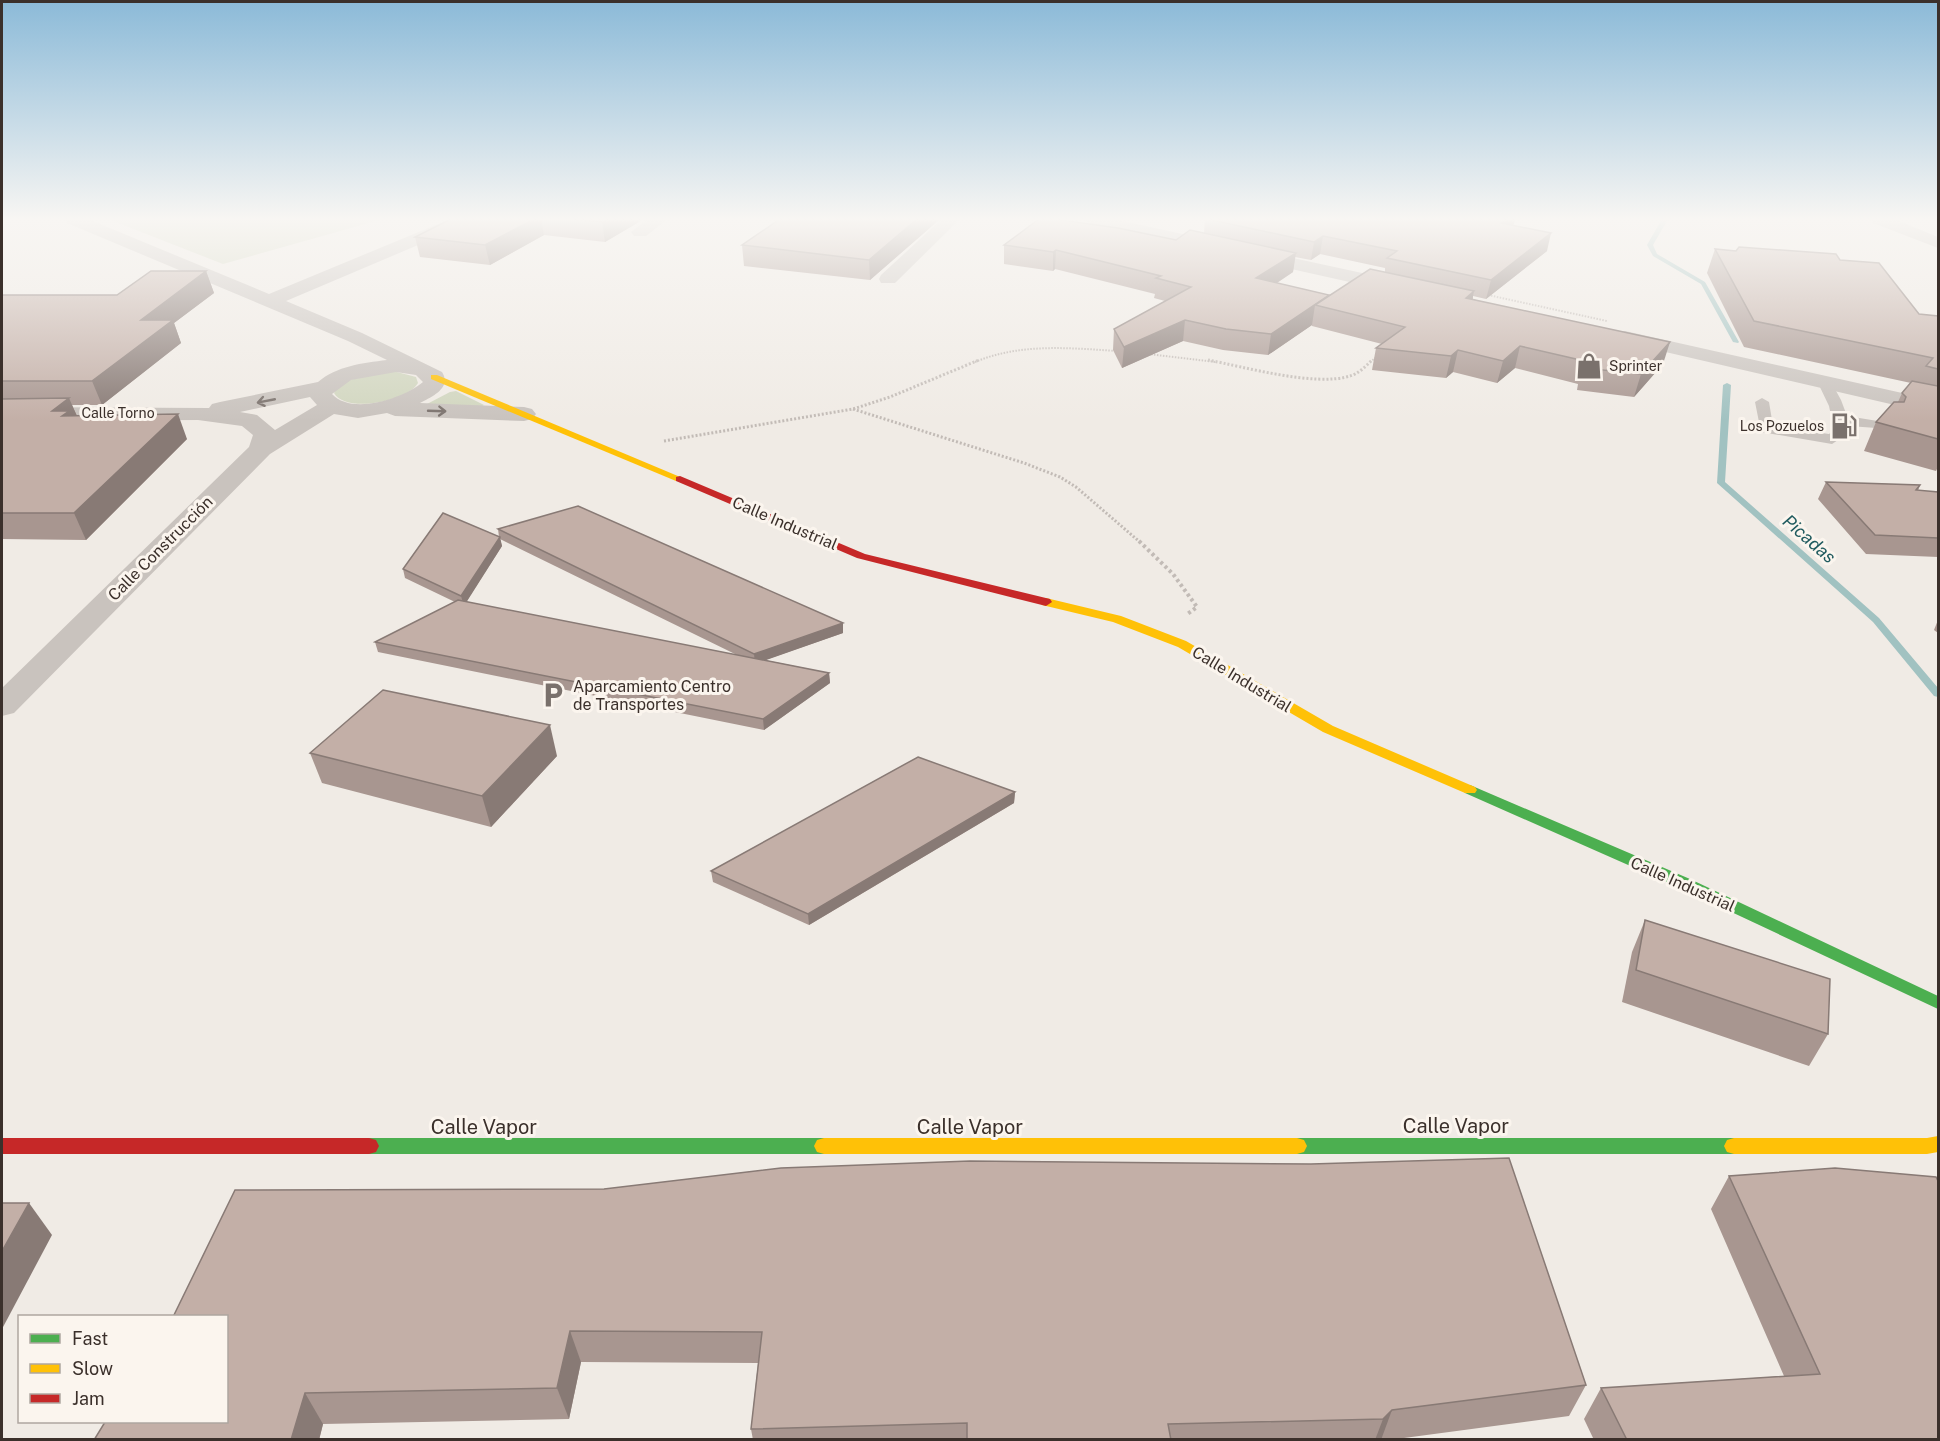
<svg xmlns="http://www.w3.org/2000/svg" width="1940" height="1441" font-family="'Public Sans',sans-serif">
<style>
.green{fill:#d1d6bf}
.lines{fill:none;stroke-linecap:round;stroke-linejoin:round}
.stream{fill:#a1c2c1;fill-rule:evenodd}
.path-far2{stroke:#c2bbb6;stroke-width:2;stroke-dasharray:1.5 1.5;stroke-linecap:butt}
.path-far1{stroke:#c2bbb6;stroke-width:3;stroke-dasharray:2 2;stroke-linecap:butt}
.path{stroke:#c2bbb6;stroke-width:4;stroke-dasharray:3 3;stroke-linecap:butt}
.lane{fill:#c9c3be;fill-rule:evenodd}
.street{fill:#c9c3be;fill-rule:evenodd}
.fast{fill:#4caf50;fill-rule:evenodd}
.slow{fill:#ffc107;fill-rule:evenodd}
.jam{fill:#c62828;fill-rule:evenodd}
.wall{fill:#a89690;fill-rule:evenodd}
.shaded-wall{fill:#887a75}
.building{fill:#c3afa7;stroke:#887a75;stroke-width:1.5}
.oneway{stroke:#7b726d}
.labels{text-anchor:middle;stroke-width:6;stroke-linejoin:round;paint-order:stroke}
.far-poi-label{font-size:14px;fill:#3b302b;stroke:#fbf5ee;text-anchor:start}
.far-street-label{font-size:14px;fill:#3b302b;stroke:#fbf5ee}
.street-label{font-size:16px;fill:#3b302b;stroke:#fbf5ee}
.poi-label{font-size:16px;fill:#3b302b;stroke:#fbf5ee;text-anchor:start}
.water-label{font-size:18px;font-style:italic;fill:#1f5a5e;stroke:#fbf5ee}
.near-street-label{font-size:20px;fill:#3b302b;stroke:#fbf5ee}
</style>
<rect width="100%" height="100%" fill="#f0ebe5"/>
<g class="green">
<polygon points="108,219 383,219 223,264"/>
<path d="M 393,371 L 416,377 L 418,383 C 408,401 346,414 334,393 C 344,375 374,375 393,371 Z"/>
<polygon points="456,391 484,405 477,409 427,404 450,392"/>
</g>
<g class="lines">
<g class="stream">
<polygon points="1662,219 1668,219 1653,245 1657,254 1705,282 1739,342 1738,343 1733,342 1701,284 1653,256 1647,245"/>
<polygon points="1727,383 1731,385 1725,482 1879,618 1938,688 1938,697 1934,696 1873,622 1717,483 1723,385"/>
</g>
<g class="path-far2">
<polyline points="1488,295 1607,321"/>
<polyline points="1148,354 1216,362"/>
<path d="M 975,362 C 1020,343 1070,348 1117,351"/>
<polyline points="1370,362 1378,356"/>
</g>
<g class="path-far1">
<path d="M 1208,360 C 1245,367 1315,387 1350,376 C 1358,374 1366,366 1372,360"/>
<polyline points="853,409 1024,463 1060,477 1076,487 1141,543"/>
<polyline points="664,441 853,409 890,397 979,360"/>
</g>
<polyline class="path" points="1139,541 1173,574 1197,607 1186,615"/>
<polygon class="lane" points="1825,379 1830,380 1841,400 1847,416 1890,423 1892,426 1890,429 1849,426 1847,434 1832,444 1761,432 1755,402 1762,398 1769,402 1773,426 1829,434 1834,430 1829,406 1818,383"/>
<g class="street">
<path d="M 65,219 L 88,219 L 269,294 L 450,219 L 472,219 L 470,223 L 286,301 L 362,333 L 442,372 C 452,388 432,397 420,403 L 524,407 L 532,409 L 536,414 L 532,419 L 524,421 L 395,416 L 387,413 L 358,418 L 334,414 L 270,454 L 14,713 L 2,716 L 2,688 L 249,447 L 253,435 L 242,426 L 198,420 L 2,421 L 2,407 L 209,408 L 212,404 L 220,402 L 318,382 C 337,366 362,363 387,360 L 348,341 L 67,223 ZM 396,372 L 416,375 L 423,382 C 404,398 352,416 332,394 L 351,380 ZM 310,397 L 317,405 L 275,430 L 257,415 L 240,412 Z"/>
<polygon points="648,219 668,219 646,236 634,236 631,232"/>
<polygon points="942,219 960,219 895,283 881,283 879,279 881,275"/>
<polygon points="1082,219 1113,219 1399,281 1406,283 1408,287 1406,291 1399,293 1090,224"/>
<polygon points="1871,219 1894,219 1938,237 1938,248 1873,223"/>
<polygon points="1625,331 1938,401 1938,415 1618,341 1615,337 1618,333"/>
</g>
<g class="fast">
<polygon points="1470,785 1690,879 1938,996 1938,1009 1678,887 1465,793 1463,790 1465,787"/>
<polygon points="369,1138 824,1138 831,1140 834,1146 831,1152 824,1154 369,1154 362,1152 359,1146 362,1140"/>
<polygon points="1297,1138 1734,1138 1741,1140 1744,1146 1741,1152 1734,1154 1297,1154 1290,1152 1287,1146 1290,1140"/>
</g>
<g class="slow">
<polygon points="431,375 437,375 685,479 684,481 676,481 431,379"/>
<polygon points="1046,598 1121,616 1186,641 1333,726 1475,787 1477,790 1475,793 1465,793 1323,732 1178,647 1113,622 1042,605 1040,602"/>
<polygon points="1938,1136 1938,1152 1927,1154 1734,1154 1727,1152 1724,1146 1727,1140 1734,1138 1927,1138"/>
<polygon points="824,1138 1297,1138 1304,1140 1307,1146 1304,1152 1297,1154 824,1154 817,1152 814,1146 817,1140"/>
</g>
<g class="jam">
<polygon points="680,476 865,554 1050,599 1052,602 1046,606 857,558 676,481 676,477"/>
<polygon points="2,1138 369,1138 376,1140 379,1146 376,1152 369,1154 2,1154"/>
</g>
</g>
<g class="wall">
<polygon points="451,219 644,219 605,242 544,235 490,265 420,257 415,237"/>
<polygon points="940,219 870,280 744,266 742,245"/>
<path d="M 1205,219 L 1515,219 L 1513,226 L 1547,251 L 1486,299 L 1473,296 L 1473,299 L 1663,364 L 1634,397 L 1577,390 L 1578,384 L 1515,368 L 1497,383 L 1453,372 L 1446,378 L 1372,370 L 1376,348 L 1382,344 L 1312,326 L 1312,325 L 1268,355 L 1223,350 L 1183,341 L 1122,368 L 1113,350 L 1114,329 L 1165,301 L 1154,298 L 1155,294 L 1055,269 L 1053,271 L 1004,264 L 1004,245 L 1176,240 L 1204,233 ZM 1320,254 L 1385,268 L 1385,272 L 1329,295 L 1277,283 L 1293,272 L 1295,257 L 1311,260 Z"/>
<polygon points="1715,249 1840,260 1919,314 1938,316 1938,467 1936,471 1864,451 1876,422 1898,402 1902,393 1911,383 1744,347 1707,273"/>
<polygon points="206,271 214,293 174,323 181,343 102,405 72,405 77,416 187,439 86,540 2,539 2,295 117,295"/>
<polygon points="1826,482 1920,485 1918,491 1938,492 1938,557 1866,554 1818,499"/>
<path d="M 498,529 L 843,623 L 843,633 L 765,660 L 829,673 L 830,683 L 764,730 L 378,652 L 375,642 L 455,602 L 405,578 L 403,569 L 499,537 ZM 500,539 L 737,655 L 466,602 L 502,546 Z"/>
<polygon points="1938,620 1938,633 1934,630"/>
<polygon points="310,753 557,756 491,827 322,783"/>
<polygon points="1015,792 1014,803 809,925 713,882 711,871"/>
<polygon points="1645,920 1828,1034 1809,1066 1622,1002 1632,952"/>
<polygon points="1729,1176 1938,1440 1594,1440 1584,1419 1601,1388 1784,1376 1711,1209"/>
<polygon points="235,1190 1586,1385 1569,1416 1389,1440 753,1440 751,1429 758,1363 581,1362 569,1419 323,1424 319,1440 94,1440 226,1422"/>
</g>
<g class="shaded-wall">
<polygon points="534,219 541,219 544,235 490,265 485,245"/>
<polygon points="608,219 644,219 605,242 602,222"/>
<polygon points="917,219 940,219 870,280 869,260"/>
<polygon points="1508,219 1515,219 1512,231 1501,223"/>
<polygon points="1551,233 1547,251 1486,299 1491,280"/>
<polygon points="1323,236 1320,254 1311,260 1314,242"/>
<polygon points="1056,250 1055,269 1053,271 1053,252"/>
<polygon points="1296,253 1293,272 1254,298 1256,278"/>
<polygon points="206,271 214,293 174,323 181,343 102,405 92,381 141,320"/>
<polygon points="1474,291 1470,312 1466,298"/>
<polygon points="1329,295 1315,305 1312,325 1268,355 1271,334"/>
<polygon points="1185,320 1183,341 1122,368 1124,347"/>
<polygon points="1670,342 1663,364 1634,397 1641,374"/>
<polygon points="1520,346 1515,368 1497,383 1503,361"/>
<polygon points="1458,350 1453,372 1446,378 1451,356"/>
<polygon points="69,398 80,423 52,411"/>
<polygon points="178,414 187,439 86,540 74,513"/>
<polygon points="500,537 502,546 464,606 461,596"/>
<polygon points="843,623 843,633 755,664 754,654"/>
<polygon points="829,673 830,683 764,730 763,719"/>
<polygon points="550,725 557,756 491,827 482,796"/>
<polygon points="1015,792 1014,803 809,925 808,914"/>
<polygon points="29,1203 52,1235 2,1329 2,1251"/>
<polygon points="570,1331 581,1362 569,1419 557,1388"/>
<polygon points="305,1393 323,1424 319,1440 291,1440"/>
<polygon points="1392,1410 1381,1440 1375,1440 1383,1419"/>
</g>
<g class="building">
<polygon points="451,219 534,219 485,245 415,237"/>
<polygon points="572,219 608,219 602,222"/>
<polygon points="780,219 917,219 869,260 742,245"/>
<polygon points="1039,219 1054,219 1118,228 1176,240 1190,230 1296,253 1256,278 1329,295 1271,334 1226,329 1185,320 1124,347 1114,329 1191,287 1156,278 1161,276 1056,250 1053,252 1004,245"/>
<polygon points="1207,219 1508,219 1501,223 1551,233 1491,280 1387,258 1397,251 1323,236 1314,242"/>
<polygon points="1739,247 1836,254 1840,260 1879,263 1919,314 1938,316 1938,369 1926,366 1933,358 1754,321 1715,249 1736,251"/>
<polygon points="1370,269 1474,291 1466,298 1670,342 1641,374 1583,368 1589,362 1520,346 1503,361 1458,350 1451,356 1376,348 1405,327 1315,305"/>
<polygon points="151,271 206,271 141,320 173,320 92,381 2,381 2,295 117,295"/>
<polygon points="1912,381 1938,386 1938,439 1876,422 1894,402 1904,402 1906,397 1902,393"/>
<polygon points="69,398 52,411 69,411 62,416 178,414 74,513 2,513 2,399"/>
<polygon points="1826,482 1920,485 1916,490 1938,492 1938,538 1875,535"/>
<polygon points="578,506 843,623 754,654 498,529"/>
<polygon points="443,513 500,537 461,596 403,569"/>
<polygon points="458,600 829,673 763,719 375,642"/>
<polygon points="383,690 550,725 482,796 310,753"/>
<polygon points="918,757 1015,792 808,914 711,871"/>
<polygon points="1645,920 1830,979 1828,1034 1636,970"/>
<polygon points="1509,1158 1586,1385 1392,1410 1383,1419 1168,1424 1171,1440 967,1440 967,1423 751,1429 762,1332 570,1331 557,1388 305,1393 291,1440 94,1440 105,1422 226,1422 226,1317 173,1317 235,1190 604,1189 781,1168 970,1161 1311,1164"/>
<polygon points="1835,1168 1936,1177 1938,1181 1938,1440 1627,1440 1601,1388 1820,1374 1729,1176"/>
<polygon points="2,1203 29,1203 2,1251"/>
</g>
<defs><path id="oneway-shaft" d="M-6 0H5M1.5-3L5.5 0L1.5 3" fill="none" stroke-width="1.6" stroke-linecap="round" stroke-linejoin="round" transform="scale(1.5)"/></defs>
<g class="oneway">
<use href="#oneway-shaft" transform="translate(266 401) rotate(169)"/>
<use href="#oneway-shaft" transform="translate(437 411) rotate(2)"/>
</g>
<linearGradient id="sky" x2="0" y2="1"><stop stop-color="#8bbad8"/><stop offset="0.52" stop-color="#f8f6f3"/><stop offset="1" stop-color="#f8f6f3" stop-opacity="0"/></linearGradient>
<rect width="1940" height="421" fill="url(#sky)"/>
<defs>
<g id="shop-bare" transform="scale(2.07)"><path d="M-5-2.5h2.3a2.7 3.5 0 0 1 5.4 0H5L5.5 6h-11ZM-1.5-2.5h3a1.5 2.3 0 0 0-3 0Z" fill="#7a716c" stroke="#fbf5ee" stroke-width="2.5" paint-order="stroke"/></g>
<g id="fuel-bare" transform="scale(2.07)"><path d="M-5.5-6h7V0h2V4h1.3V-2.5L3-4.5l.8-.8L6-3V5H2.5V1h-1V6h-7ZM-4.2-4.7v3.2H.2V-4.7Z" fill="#7a716c" stroke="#fbf5ee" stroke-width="2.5" paint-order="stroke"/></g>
<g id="parking-bare" transform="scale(2.07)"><path d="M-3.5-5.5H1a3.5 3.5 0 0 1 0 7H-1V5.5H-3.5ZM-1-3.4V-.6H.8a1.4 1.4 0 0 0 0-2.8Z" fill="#7a716c" stroke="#fbf5ee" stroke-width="2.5" paint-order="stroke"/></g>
</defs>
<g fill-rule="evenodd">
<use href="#shop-bare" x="1589" y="366"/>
<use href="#fuel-bare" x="1844" y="426"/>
<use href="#parking-bare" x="553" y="695"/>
</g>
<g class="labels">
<g class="far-poi-label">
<text x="1609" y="371">Sprinter</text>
<text x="1824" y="431" text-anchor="end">Los Pozuelos</text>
</g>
<g class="far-street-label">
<text x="118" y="418">Calle Torno</text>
</g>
<g class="street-label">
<text transform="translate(785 523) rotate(23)" y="6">Calle Industrial</text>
<text transform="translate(160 548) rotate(-45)" y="6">Calle Construcción</text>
<text transform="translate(1242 679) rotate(31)" y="6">Calle Industrial</text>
<text transform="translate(1683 884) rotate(24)" y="6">Calle Industrial</text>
</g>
<g class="poi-label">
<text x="573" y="692">Aparcamiento Centro<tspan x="573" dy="18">de Transportes</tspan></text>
</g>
<g class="water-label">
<text transform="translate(1809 539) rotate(41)" y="6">Picadas</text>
</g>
<g class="near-street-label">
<text x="1456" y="1133">Calle Vapor</text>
<text x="484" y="1134">Calle Vapor</text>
<text x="970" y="1134">Calle Vapor</text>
</g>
</g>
<rect width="1940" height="1441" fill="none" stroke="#3b302b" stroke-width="6"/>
<rect x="18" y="1315" width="210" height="108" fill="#fbf5ee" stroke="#aea6a0" stroke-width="1.5"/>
<rect x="30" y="1334" width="30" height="9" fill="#4caf50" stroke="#aea6a0" stroke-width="1.5"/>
<text x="72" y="1345" font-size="18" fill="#3b302b">Fast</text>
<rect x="30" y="1364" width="30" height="9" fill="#ffc107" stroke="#aea6a0" stroke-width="1.5"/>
<text x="72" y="1375" font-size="18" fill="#3b302b">Slow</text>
<rect x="30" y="1394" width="30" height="9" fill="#c62828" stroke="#aea6a0" stroke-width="1.5"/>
<text x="72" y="1405" font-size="18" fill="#3b302b">Jam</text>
</svg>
